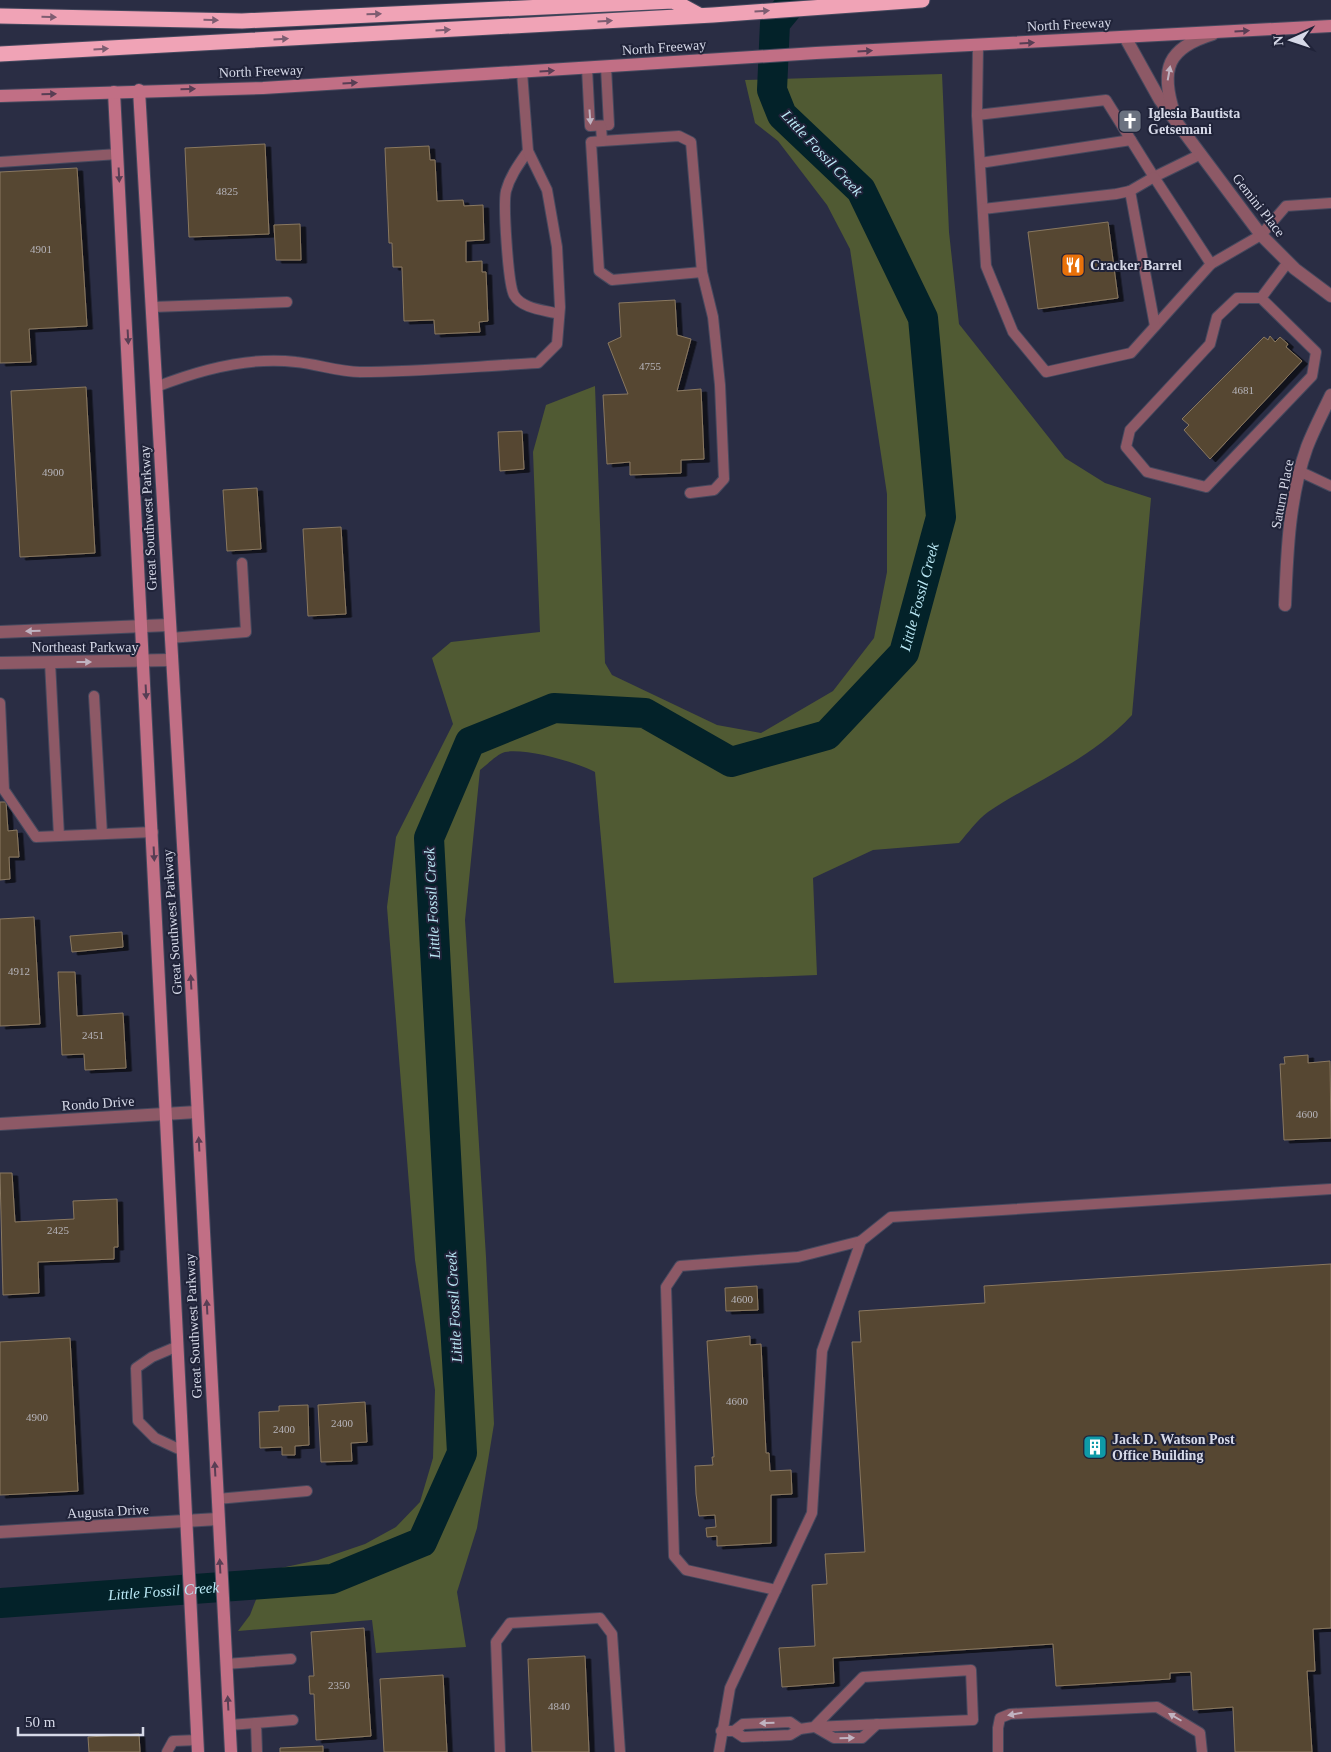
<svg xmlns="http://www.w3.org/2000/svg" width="1331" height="1752" font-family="Georgia,serif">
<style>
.green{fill:#505a33}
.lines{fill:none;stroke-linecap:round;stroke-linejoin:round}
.river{stroke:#032229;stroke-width:30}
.building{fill:#564630;stroke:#897860;filter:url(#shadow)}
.lane-casing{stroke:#46495e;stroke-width:12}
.street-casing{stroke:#46495e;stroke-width:14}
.secondary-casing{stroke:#46495e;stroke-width:14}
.highway-casing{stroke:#46495e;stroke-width:17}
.lane{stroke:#8d5966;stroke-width:10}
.street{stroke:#8d5966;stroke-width:12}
.secondary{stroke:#c16f85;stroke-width:12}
.highway{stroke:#f0a3b6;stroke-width:15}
.oneway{fill:#7e5d71}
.oneway2{fill:#583e54}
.oneway3{fill:#c0b3c1}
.labels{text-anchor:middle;stroke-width:4;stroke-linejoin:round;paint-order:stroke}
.number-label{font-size:11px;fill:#b6b4ba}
.street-label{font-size:14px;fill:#d6d9e8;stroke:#202339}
.poi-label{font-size:14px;font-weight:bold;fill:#d6d9e8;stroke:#202339;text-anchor:start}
.water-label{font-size:15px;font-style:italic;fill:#bbe9f6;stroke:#202339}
</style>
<defs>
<filter id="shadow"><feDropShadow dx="5.5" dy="3" stdDeviation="0" flood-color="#0009"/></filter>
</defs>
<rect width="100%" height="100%" fill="#2a2d44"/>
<path class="green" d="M 942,74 L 949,232 L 959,324 L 1065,458 L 1105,483 L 1151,498 L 1132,715 C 1088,762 1039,778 988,812 C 977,820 968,833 959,843 L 873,850 L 813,878 L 817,975 L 614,983 L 595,772 C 576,762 526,748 505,752 C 497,754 487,765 480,770 L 465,920 L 486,1257 L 494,1424 L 477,1528 L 457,1592 L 466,1647 L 376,1653 L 372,1620 L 238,1631 L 250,1615 L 267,1571 L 318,1560 L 365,1544 L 396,1527 L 420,1502 L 433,1458 L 435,1390 L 415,1260 L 387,907 L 396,837 L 453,724 L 432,658 L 451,642 L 540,632 L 533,452 L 546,405 L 595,386 L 605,663 L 612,675 L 717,725 L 761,733 L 833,691 L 874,638 L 887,572 L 887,494 L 850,249 L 827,205 L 778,141 L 755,123 L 745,80 Z"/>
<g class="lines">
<path class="river" id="s1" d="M 0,1603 L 332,1579 L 422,1542 L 462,1453 L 429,838 L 470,742 L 554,708 L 645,713 L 731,762 L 827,735 L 904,653 L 941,517 L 923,318 L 861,190 L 782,115 L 772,90 L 775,23 L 794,0"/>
</g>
<g class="building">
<polygon points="265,144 269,234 189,237 185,148"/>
<polygon points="429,146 430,160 435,160 437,201 463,200 464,206 483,205 484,240 466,241 466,262 482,261 482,272 486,272 488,321 479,322 480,332 435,334 434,320 404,321 402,267 393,267 392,243 389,243 385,148"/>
<polygon points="77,168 87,326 29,329 31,362 0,363 0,172"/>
<polygon points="1108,222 1118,298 1038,309 1028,232"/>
<polygon points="300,224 301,260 276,260 274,225"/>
<polygon points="675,300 677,335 691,339 677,391 701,389 704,459 681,460 681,473 630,475 630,462 607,464 603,395 628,394 608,343 621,337 619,303"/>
<polygon points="1270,336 1275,342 1280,337 1288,344 1286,347 1302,361 1210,459 1184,430 1189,425 1182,419 1264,337 1268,340"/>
<polygon points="86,387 95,553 20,557 11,391"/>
<polygon points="522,431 524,469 500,471 498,432"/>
<polygon points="257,488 261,549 227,551 223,490"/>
<polygon points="341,527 346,614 308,616 303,529"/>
<polygon points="0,802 6,802 8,831 17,830 19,857 9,857 10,879 0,880"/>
<polygon points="34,917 40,1024 0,1026 0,919"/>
<polygon points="122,932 123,947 72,952 70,936"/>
<polygon points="58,972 75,972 77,1016 123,1013 126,1068 85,1070 84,1054 62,1055"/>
<polygon points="1308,1055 1308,1063 1330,1061 1331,1138 1284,1140 1280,1064 1285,1064 1284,1057"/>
<polygon points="0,1173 12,1173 15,1222 74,1219 73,1201 117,1199 118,1247 114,1247 114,1259 38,1262 39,1293 3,1295"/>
<polygon points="1331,1264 1331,1628 1313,1629 1315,1671 1307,1671 1312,1752 1235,1752 1233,1707 1193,1710 1191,1672 1170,1673 1170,1679 1056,1686 1053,1644 833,1658 834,1683 782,1687 779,1648 815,1646 812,1585 827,1584 825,1554 865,1552 852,1342 861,1342 859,1311 985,1303 984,1286"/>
<polygon points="757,1286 758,1310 726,1311 725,1288"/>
<polygon points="750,1336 750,1345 761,1344 766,1453 769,1453 770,1471 791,1470 792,1494 771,1495 771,1543 717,1546 717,1536 707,1537 706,1528 716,1527 715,1515 699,1516 696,1494 695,1466 713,1465 712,1457 714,1457 707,1341"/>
<polygon points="70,1338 78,1491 0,1495 0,1342"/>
<polygon points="365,1402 367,1442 351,1443 352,1461 321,1462 318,1405"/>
<polygon points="308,1405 309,1445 295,1446 295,1455 282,1455 282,1447 260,1448 259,1412 279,1411 279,1406"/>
<polygon points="364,1628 371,1736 316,1740 314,1694 310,1694 309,1676 314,1676 311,1632"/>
<polygon points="585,1656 589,1752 532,1752 528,1659"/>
<polygon points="443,1675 447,1752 384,1752 380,1679"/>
<polygon points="139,1734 140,1752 89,1752 88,1737"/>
<polygon points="323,1746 323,1752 280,1752 280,1748"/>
</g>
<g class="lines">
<g class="lane-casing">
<g id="lane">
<polyline points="978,46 977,115 1106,100 1154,177 1201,154"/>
<polyline points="587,68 590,126 609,125 606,67"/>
<polyline points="977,115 986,266 1013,332 1046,372 1131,353 1211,264 1261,235 1286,206 1331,203"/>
<polyline points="601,126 602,141 679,136 691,142 702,272 713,317 720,385 724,479 714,490 690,493"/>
<polyline points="602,141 591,142 599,271 612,280 702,272"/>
<path d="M 528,151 C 519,164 510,176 506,191 C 503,204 508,284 514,295 C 522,309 545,310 559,314"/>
<polyline points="0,162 118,154"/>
<polyline points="980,163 1131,140"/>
<polyline points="1130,191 1155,326"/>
<polyline points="983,209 1116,194 1130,191 1154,177 1211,264"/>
<polyline points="1261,298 1316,352 1312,376 1206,487 1147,472 1126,447 1130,430 1210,344 1217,317 1237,298 1261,298 1288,262"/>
<polyline points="152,307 287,302"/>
<path d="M 156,387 C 199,370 248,356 296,362 C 317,364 339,372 360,372 C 419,372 479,366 538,363 L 557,344 L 560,307 L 557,247 L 547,190 L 528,151 L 522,72"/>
<polyline points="1301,472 1331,486"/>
<polyline points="170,638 246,632 242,563"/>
<polyline points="50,662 59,836"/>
<polyline points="94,696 102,834"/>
<polyline points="0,703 4,790 36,837 153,832"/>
<polyline points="178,1346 152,1357 136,1368 138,1421 155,1438 183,1451"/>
<polyline points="217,1499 307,1491"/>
<polyline points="776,1590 686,1570 674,1556 666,1287 680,1266 798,1257 861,1241"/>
<polyline points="226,1664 291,1659"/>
<polyline points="229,1725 256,1723"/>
<polyline points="815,1727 834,1738 862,1738 877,1724"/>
<polyline points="721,1731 734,1731 743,1737 790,1735 800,1729 814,1727 973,1720 971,1670 863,1677 814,1727"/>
<polyline points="734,1731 743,1724 790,1722 800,1729"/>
<polyline points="167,1752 173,1741 198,1740"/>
<polyline points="257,1752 256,1723 293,1720"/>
<polyline points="500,1752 496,1642 510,1623 600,1618 612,1634 620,1752"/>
<polyline points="719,1752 730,1688 812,1513 822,1351 861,1241 891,1217 1331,1189"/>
<polyline points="998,1752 998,1728 1000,1718 1010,1714 1157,1707 1200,1733 1202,1752"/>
</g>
</g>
<g class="street-casing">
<g id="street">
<polyline points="1125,37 1160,100 1261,235 1295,269 1331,296"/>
<path d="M 1174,113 C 1160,69 1167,48 1213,34"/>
<path d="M 1285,605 C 1287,552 1289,497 1307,447 C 1314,429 1323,412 1331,395"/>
<polyline points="0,632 169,625"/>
<polyline points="0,663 171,660"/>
<polyline points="0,1124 197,1112"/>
<polyline points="0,1532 218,1519"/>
</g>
</g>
<g class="secondary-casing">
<g id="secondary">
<polyline points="139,90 191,982 231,1752"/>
<polyline points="114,92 198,1752"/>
<polyline points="0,96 263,88 816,53 1331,26"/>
</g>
</g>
<g class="highway-casing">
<g id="highway">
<polyline points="0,16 242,21 673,1 699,15"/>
<polyline points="0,54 713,15 922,0"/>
</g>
</g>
<use href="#lane" class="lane"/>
<use href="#street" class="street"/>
<use href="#secondary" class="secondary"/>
<use href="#highway" class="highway"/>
</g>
<defs><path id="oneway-solid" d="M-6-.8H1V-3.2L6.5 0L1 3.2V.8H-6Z" transform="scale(1.25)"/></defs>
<g class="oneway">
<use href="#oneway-solid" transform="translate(762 11) rotate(-4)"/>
<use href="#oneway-solid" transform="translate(374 14) rotate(-2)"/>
<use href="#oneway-solid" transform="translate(49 17) rotate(1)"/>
<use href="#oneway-solid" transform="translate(211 20) rotate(1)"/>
<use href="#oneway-solid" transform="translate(605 21) rotate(-3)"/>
<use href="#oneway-solid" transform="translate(443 30) rotate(-3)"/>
<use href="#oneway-solid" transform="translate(281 39) rotate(-3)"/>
<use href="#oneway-solid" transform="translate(101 49) rotate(-3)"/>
</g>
<g class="oneway2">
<use href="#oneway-solid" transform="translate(1242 31) rotate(-3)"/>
<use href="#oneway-solid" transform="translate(1027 43) rotate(-3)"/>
<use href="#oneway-solid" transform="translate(865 51) rotate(-3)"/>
<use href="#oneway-solid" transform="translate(547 71) rotate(-3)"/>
<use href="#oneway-solid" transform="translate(350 83) rotate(-3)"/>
<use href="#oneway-solid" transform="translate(188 89) rotate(-1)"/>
<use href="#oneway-solid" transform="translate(49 94) rotate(-2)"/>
<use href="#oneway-solid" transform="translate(119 175) rotate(87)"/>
<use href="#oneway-solid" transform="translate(128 337) rotate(87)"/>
<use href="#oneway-solid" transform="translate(146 692) rotate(87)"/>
<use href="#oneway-solid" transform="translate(154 854) rotate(87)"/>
<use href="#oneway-solid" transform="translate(191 982) rotate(-93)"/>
<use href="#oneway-solid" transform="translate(199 1144) rotate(-93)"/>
<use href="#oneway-solid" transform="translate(207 1307) rotate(-93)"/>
<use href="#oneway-solid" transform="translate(215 1469) rotate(-93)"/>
<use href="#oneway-solid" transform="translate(220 1566) rotate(-93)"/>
<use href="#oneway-solid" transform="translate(228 1703) rotate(-93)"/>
</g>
<g class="oneway3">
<use href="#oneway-solid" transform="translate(1169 73) rotate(-80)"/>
<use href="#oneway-solid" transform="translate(590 117) rotate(86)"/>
<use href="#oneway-solid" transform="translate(33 631) rotate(178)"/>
<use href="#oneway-solid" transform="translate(84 662)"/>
<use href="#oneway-solid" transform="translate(1015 1714) rotate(170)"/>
<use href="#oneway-solid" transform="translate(1175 1717) rotate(-150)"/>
<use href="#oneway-solid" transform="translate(767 1723) rotate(178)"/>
<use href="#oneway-solid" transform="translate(847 1738) rotate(-1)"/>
</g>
<defs>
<g id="church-square" transform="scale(1.25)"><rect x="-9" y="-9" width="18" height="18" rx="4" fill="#6b7280" stroke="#202339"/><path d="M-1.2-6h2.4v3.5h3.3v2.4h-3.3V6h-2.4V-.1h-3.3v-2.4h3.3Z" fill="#fff"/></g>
<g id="restaurant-square" transform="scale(1.25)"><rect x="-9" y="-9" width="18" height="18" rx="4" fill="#e8710a" stroke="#202339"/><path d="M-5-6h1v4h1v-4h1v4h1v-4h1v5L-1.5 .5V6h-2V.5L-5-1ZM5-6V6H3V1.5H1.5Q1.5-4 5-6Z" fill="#fff"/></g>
<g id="building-square" transform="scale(1.25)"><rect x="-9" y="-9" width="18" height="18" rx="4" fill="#0f9aa8" stroke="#202339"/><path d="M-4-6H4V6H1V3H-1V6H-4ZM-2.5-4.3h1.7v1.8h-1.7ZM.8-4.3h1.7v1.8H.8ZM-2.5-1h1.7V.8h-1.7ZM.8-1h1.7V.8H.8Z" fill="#fff"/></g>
</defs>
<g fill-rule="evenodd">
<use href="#church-square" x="1130" y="121"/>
<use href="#restaurant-square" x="1073" y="265"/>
<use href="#building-square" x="1095" y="1447"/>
</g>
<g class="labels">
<g class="number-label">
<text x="227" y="195">4825</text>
<text x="41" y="253">4901</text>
<text x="650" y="370">4755</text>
<text x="1243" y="394">4681</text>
<text x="53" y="476">4900</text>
<text x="19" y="975">4912</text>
<text x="93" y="1039">2451</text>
<text x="1307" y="1118">4600</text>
<text x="58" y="1234">2425</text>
<text x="742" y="1303">4600</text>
<text x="737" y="1405">4600</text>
<text x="37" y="1421">4900</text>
<text x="342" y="1427">2400</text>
<text x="284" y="1433">2400</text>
<text x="339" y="1689">2350</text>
<text x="559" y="1710">4840</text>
</g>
<g class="street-label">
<text transform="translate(1069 24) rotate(-3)" y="5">North Freeway</text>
<text transform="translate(664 47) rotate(-4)" y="5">North Freeway</text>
<text transform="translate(261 71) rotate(-2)" y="5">North Freeway</text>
<text transform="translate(1259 205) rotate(52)" y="5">Gemini Place</text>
<text transform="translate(1282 494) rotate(-79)" y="5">Saturn Place</text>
<text transform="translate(148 518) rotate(-93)" y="5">Great Southwest Parkway</text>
<text x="85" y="652">Northeast Parkway</text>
<text transform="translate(172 922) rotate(-94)" y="5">Great Southwest Parkway</text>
<text transform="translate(98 1103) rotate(-4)" y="5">Rondo Drive</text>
<text transform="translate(193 1326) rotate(-93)" y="5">Great Southwest Parkway</text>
<text transform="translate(108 1511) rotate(-3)" y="5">Augusta Drive</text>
</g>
<g class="poi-label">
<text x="1148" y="118">Iglesia Bautista<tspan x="1148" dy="16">Getsemani</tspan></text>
<text x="1090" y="270">Cracker Barrel</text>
<text x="1112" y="1444">Jack D. Watson Post<tspan x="1112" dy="16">Office Building</tspan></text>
</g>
<g class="water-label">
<text transform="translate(822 153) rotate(47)" y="5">Little Fossil Creek</text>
<text dy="5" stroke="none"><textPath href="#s1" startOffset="1799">Little Fossil Creek</textPath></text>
<text transform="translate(432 903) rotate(-93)" y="5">Little Fossil Creek</text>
<text transform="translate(454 1307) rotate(-93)" y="5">Little Fossil Creek</text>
<text dy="5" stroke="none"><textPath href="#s1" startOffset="164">Little Fossil Creek</textPath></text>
</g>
</g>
<g transform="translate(1291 40) rotate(267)" stroke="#202339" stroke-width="4" paint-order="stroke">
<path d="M0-4L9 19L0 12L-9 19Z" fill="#d6d9e8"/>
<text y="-8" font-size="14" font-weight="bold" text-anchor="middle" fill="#d6d9e8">N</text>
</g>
<path d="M18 1727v8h125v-8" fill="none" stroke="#d6d9e8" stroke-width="2.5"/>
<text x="25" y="1727" font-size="15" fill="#d6d9e8" stroke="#202339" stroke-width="4" paint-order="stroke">50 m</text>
</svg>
